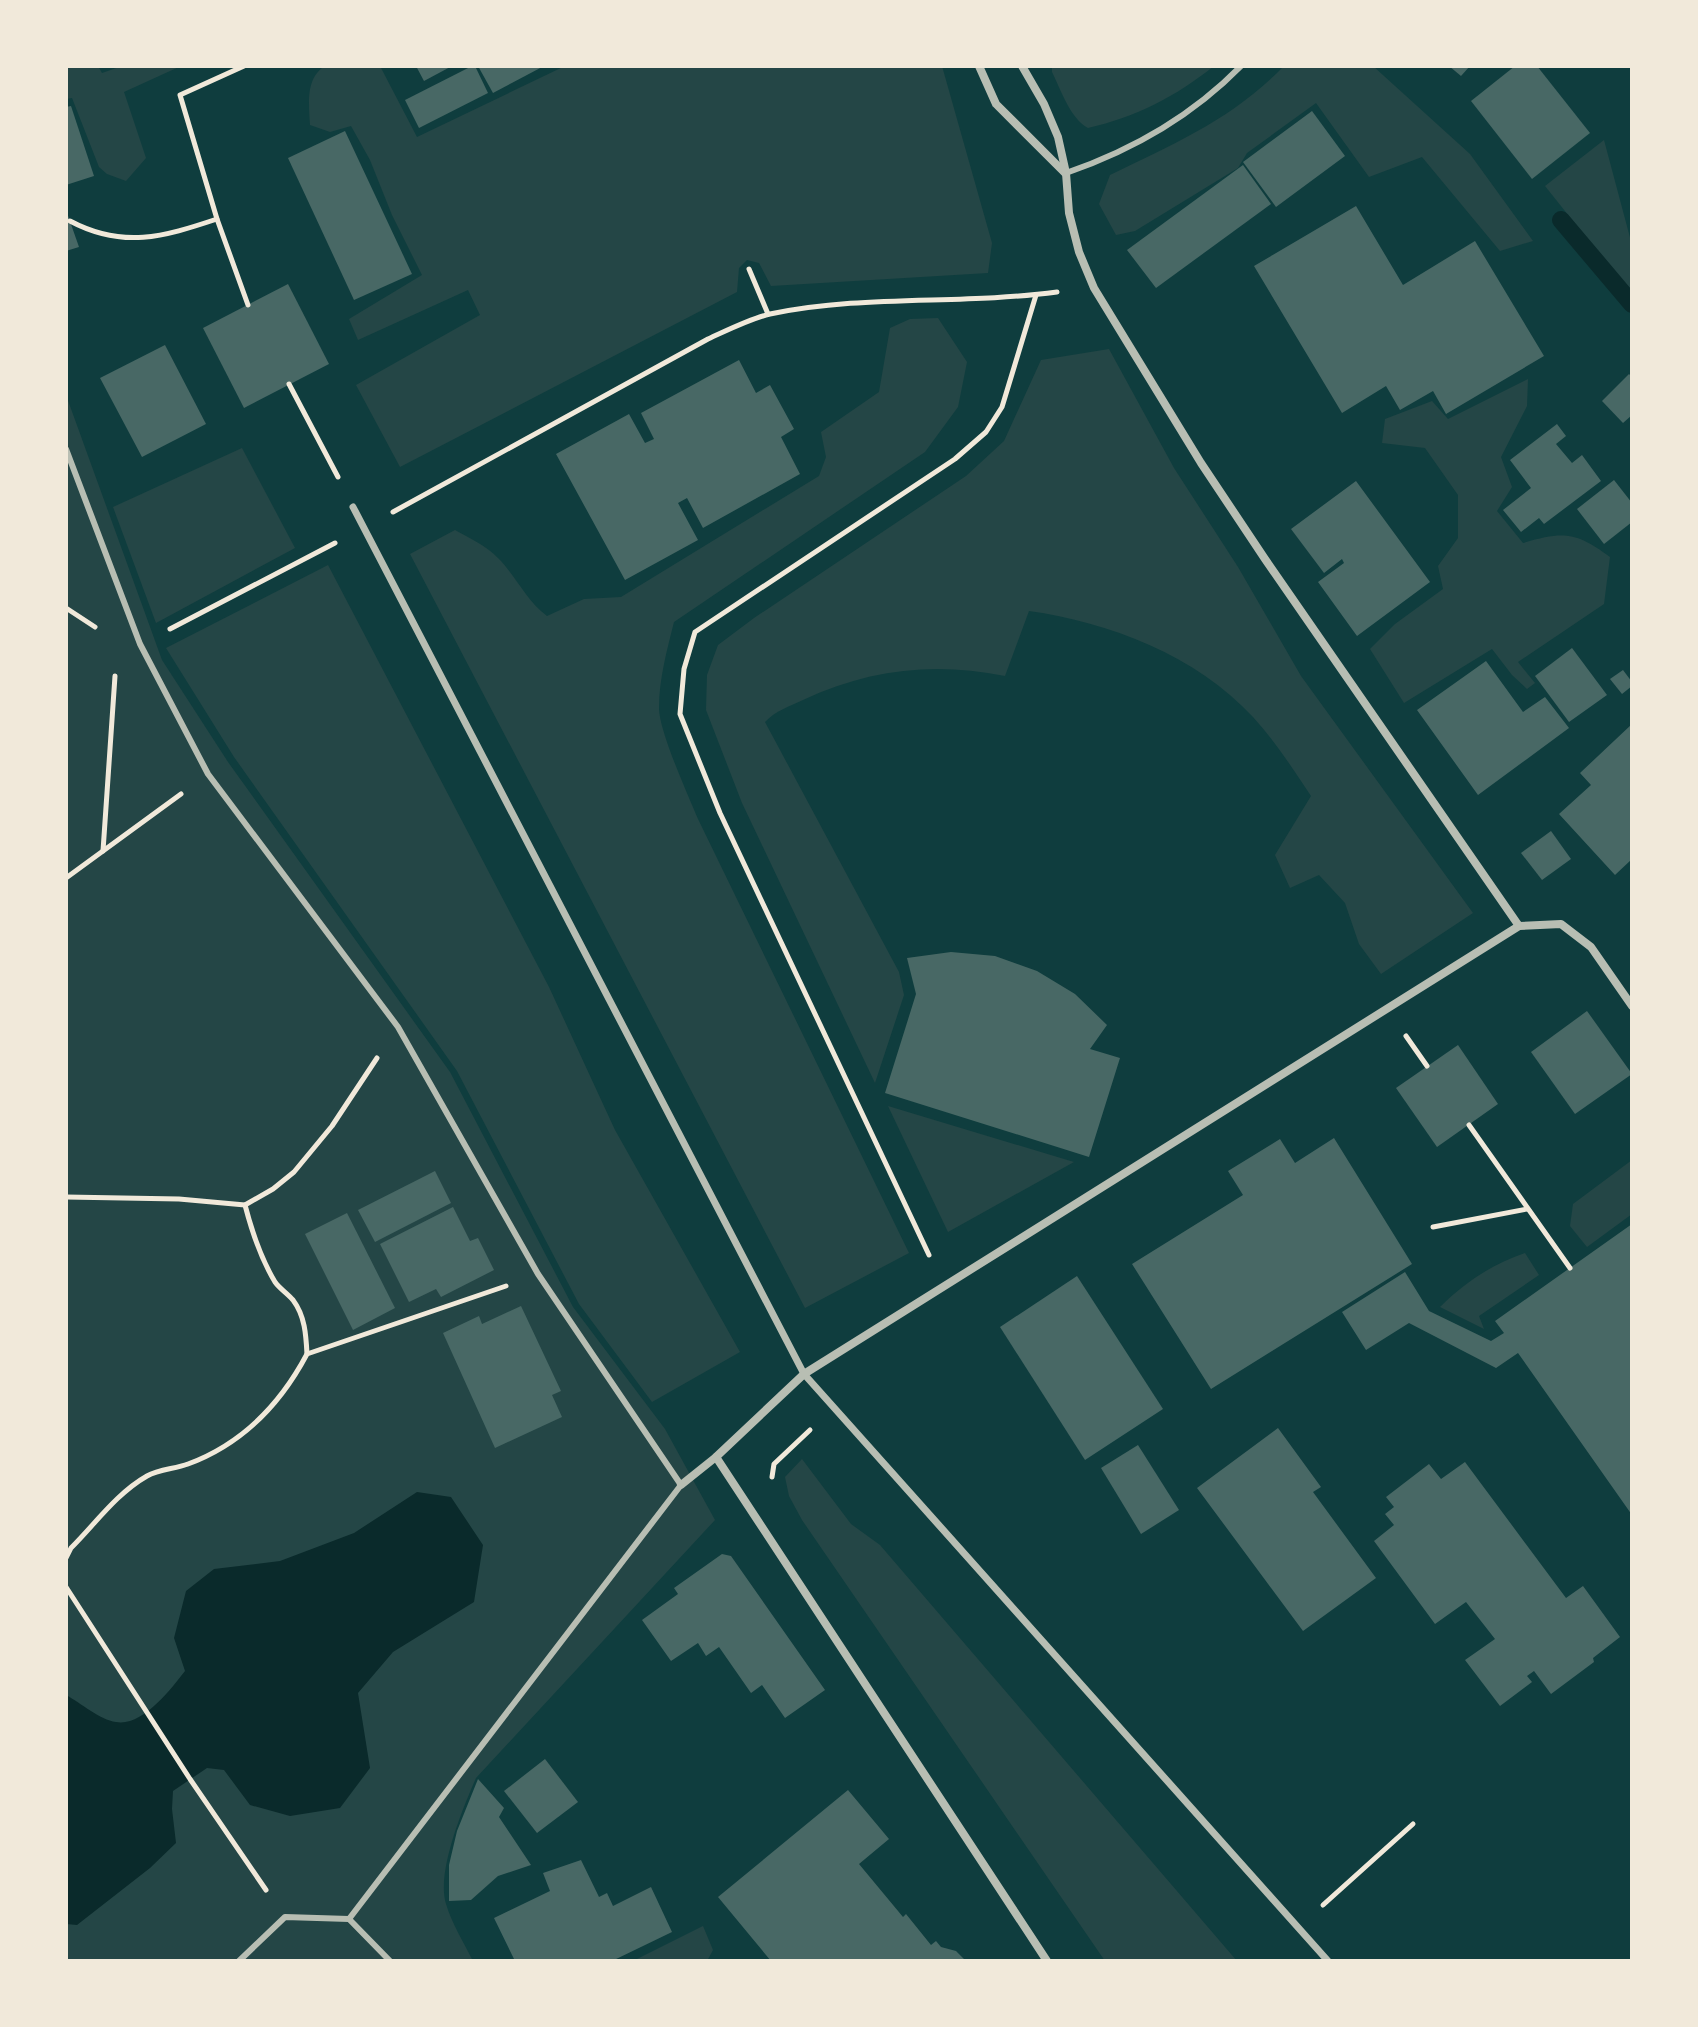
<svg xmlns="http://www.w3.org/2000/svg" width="1698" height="2027" font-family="Karla,sans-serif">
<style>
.green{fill:#244646}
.water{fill:#0a2a2b}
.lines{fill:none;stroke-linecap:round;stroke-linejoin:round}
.stream{stroke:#0a2a2b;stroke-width:18}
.building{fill:#486865}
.path{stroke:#f1e9da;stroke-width:5}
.service{stroke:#b8beb3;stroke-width:6}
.pedestrian{stroke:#b8beb3;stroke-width:7}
.minor{stroke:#b8beb3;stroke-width:8}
</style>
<rect width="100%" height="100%" fill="#0f3d3e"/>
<g class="green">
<polygon points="66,66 98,66 102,73 122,66 181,66 124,92 146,158 126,181 107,174 99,167 72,98 66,99"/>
<path d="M 325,66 L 380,66 L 417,137 L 565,66 L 942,66 L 992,243 L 988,273 L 771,286 L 759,263 L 747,260 L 739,268 L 737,292 L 400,467 L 356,385 L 480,315 L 468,290 L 358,340 L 349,319 L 422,275 L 392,215 L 370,160 L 351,126 L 330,132 L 310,125 C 309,105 305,78 325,66 Z"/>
<path d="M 1052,66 L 1214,66 C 1175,97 1136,117 1088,128 C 1070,118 1061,90 1052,72 Z"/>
<path d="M 1284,66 L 1373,66 L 1470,154 L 1533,241 L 1500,251 L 1422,157 L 1369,177 L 1316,103 L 1247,153 L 1238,168 L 1135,231 L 1116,235 L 1099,204 L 1110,175 C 1177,142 1231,120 1284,66 Z"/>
<polygon points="1604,140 1632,245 1632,295 1545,186"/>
<path d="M 938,318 L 967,362 L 958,407 L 925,452 L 674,622 C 667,650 659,679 659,708 C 659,731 688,795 698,819 L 909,1253 L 805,1308 L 410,554 L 455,530 C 469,538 487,546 498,558 C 516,576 526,600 547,616 L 584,599 L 621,597 L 819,476 L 826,457 L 821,432 L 879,392 L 890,328 L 910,319 Z"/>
<path d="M 1109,349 L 1174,468 L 1238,567 L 1301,676 L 1473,913 L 1381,974 L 1359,944 L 1345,903 L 1319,875 L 1290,888 L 1275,855 L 1311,796 C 1293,769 1275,741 1253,717 C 1197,656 1109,622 1029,611 L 1005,676 C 934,662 870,669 803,700 C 790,706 775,711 765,722 L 899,972 L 904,995 L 875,1083 L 742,803 L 706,710 L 707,675 L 718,645 L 754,618 L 966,476 L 1004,441 L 1041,360 Z"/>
<path d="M 1528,379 L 1527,406 L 1501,457 L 1512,487 L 1497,511 L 1523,543 C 1564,531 1576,532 1610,557 L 1604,604 L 1518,662 L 1535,683 L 1527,689 L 1512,675 L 1492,649 L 1404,703 L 1370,649 L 1395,624 L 1443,589 L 1438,566 L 1458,538 L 1458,495 L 1425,448 L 1382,443 L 1385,419 L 1432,401 L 1448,419 Z"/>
<path d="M 66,395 L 162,660 L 228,762 L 450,1072 L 573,1307 L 665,1429 L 715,1520 L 476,1778 C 463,1808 436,1872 446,1904 C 452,1924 464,1943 473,1961 L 66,1961 Z"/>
<polygon points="242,448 295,548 156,623 113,507"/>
<polygon points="328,565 549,987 615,1130 740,1352 652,1402 579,1304 457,1071 234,757 166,648"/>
<polygon points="888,1106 1074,1162 948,1232"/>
<polygon points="1632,1160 1632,1214 1587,1247 1570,1226 1573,1204"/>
<path d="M 1525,1253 L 1539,1275 L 1479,1316 L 1484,1329 L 1440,1307 C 1464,1283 1492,1264 1525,1253 Z"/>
<polygon points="802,1459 851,1524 880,1545 1237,1961 1105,1961 802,1520 789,1496 785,1477"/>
<polygon points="703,1926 713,1950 707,1961 633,1961"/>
</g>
<path class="water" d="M 417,1492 L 451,1497 L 483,1545 L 474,1602 L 393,1652 L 358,1693 L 370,1768 L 340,1808 L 290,1816 L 250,1805 L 224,1770 L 207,1768 L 173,1791 L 172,1809 L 176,1843 L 150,1868 L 77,1925 L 66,1924 L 66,1695 C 81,1703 100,1720 116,1722 C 142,1727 171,1689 185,1671 L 174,1638 L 186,1591 L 214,1569 L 280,1561 L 354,1533 Z"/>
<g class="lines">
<polyline class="stream" points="1561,220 1632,304"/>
</g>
<g class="building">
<polygon points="416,66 452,66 424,81"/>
<polygon points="472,66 475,66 488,93 419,128 405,100"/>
<polygon points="478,66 544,66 493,93"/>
<polygon points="1449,66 1470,66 1461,76"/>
<polygon points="1515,66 1537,66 1590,133 1532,179 1471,101"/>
<polygon points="71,106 94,176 66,185 66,107"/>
<polygon points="1312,111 1345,156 1276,207 1243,162"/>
<polygon points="345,131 412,274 354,300 288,158"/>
<polygon points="1243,165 1271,204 1156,288 1127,250"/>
<polygon points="1356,206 1403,285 1475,241 1544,356 1446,414 1433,391 1400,410 1386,386 1342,413 1254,266"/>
<polygon points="66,210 79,247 66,251"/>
<polygon points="288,284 329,364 244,408 203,328"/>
<polygon points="165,345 206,424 142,457 100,378"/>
<polygon points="739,360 756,393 770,385 794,429 781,437 800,474 703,528 687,498 678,503 698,540 625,580 556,454 629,414 645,443 654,439 641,413"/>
<polygon points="1629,374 1632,377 1632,415 1623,423 1602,401"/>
<polygon points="1557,424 1566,436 1556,444 1572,463 1582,455 1601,481 1544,524 1539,518 1521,532 1503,510 1531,488 1510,460"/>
<polygon points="1614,480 1632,503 1632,522 1604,544 1577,509"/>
<polygon points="1356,481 1430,582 1357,636 1318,582 1344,563 1342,559 1324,573 1291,529"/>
<polygon points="1572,648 1607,695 1569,722 1535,676"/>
<polygon points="1486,661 1523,712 1545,697 1569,728 1478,795 1417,710"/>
<polygon points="1623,670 1632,682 1632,686 1622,694 1610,679"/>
<polygon points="1632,724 1632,859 1615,875 1559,814 1591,785 1580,773"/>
<polygon points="1551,831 1571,859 1542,880 1521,853"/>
<polygon points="951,952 995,956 1037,971 1075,994 1107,1025 1090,1049 1120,1058 1089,1157 885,1093 916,994 907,958"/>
<polygon points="1587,1011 1632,1074 1575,1114 1531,1052"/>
<polygon points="1458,1045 1498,1104 1437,1147 1396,1088"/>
<polygon points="1334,1138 1412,1264 1211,1389 1132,1264 1243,1195 1228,1171 1280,1139 1295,1163"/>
<polygon points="435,1171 451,1203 375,1242 358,1210"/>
<polygon points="453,1207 470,1241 478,1238 494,1270 441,1297 436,1289 409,1302 380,1244"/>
<polygon points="347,1213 395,1308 353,1330 305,1234"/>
<polygon points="1632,1224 1632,1515 1518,1353 1496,1368 1409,1323 1366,1350 1342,1312 1405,1272 1429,1311 1491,1341 1504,1333 1495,1321"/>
<polygon points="1077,1276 1163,1409 1085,1460 1000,1327"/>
<polygon points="521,1306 561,1391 552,1395 562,1417 495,1448 443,1333 479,1316 482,1324"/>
<polygon points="1278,1428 1321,1487 1313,1492 1376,1578 1303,1631 1197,1488"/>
<polygon points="1138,1445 1179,1510 1141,1534 1101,1468"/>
<polygon points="1465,1462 1566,1598 1583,1586 1620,1637 1593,1658 1594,1662 1551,1694 1534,1671 1527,1676 1532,1682 1500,1706 1465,1660 1495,1639 1466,1602 1435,1624 1374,1541 1394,1525 1385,1514 1394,1507 1386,1497 1429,1464 1441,1479"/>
<polygon points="722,1554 731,1556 825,1690 785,1718 762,1685 751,1693 719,1647 706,1656 698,1643 671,1661 642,1620 678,1594 674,1588"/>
<polygon points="545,1759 578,1802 537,1833 504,1791"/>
<polygon points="478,1779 504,1808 499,1817 531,1865 498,1876 471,1900 449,1901 449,1865 457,1831"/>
<polygon points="848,1790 889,1839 859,1864 903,1917 906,1914 931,1945 936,1941 941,1947 956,1951 966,1961 771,1961 718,1897"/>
<polygon points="581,1860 599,1897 607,1893 613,1906 651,1887 672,1932 612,1961 515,1961 494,1918 550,1891 543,1873"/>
</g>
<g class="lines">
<g class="path">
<polyline points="244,66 180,95 217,219 248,305"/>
<path d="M 70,221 C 123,249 163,237 217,219"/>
<polyline points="749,269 768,314"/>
<polyline points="289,384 338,477"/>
<path d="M 393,512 L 708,339 C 728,330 749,319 770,314 C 864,294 962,305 1057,292"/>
<polyline points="66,608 95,627"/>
<polyline points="170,629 335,543"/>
<polyline points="103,851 115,676"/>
<polyline points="66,878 181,794"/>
<polyline points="1406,1036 1427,1066"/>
<polyline points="1469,1125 1570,1268"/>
<polyline points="66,1197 179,1199 245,1205 273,1189 294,1172 332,1126 377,1058"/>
<path d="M 245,1205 C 252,1232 260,1257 275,1282 C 280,1289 287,1293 293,1300 C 305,1316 306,1335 307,1354"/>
<polyline points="1433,1227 1527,1209"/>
<polyline points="929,1255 720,813 680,714 684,669 695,632 955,459 986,432 1002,407 1036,295"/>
<polyline points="772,1477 774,1464 810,1430"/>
<path d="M 66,1558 L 71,1548 C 95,1524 117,1493 147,1476 C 159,1469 175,1469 188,1464 C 242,1444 280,1405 307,1354 L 506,1286"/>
<polyline points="66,1587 190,1779 266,1890"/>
<polyline points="1323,1905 1413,1824"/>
</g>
<g class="service">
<path d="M 1066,173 C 1133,150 1191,117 1241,66"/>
<polyline points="66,449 140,644 208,774 398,1027 538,1274 681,1485 349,1919"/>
<polyline points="239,1961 285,1917 349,1919 390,1961"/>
</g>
<polyline class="pedestrian" points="353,507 804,1374 1328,1961"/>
<g class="minor">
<polyline points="979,66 996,104 1065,173"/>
<polyline points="1022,66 1044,104 1058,137 1066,173 1069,213 1079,252 1094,288 1201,463 1265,559 1519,926 1561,924 1591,947 1632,1006"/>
<polyline points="716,1457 1047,1961"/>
<polyline points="681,1485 716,1457 804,1374 1519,926"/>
</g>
</g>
<rect width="1698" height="2027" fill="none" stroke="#f1e9da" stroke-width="136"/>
</svg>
